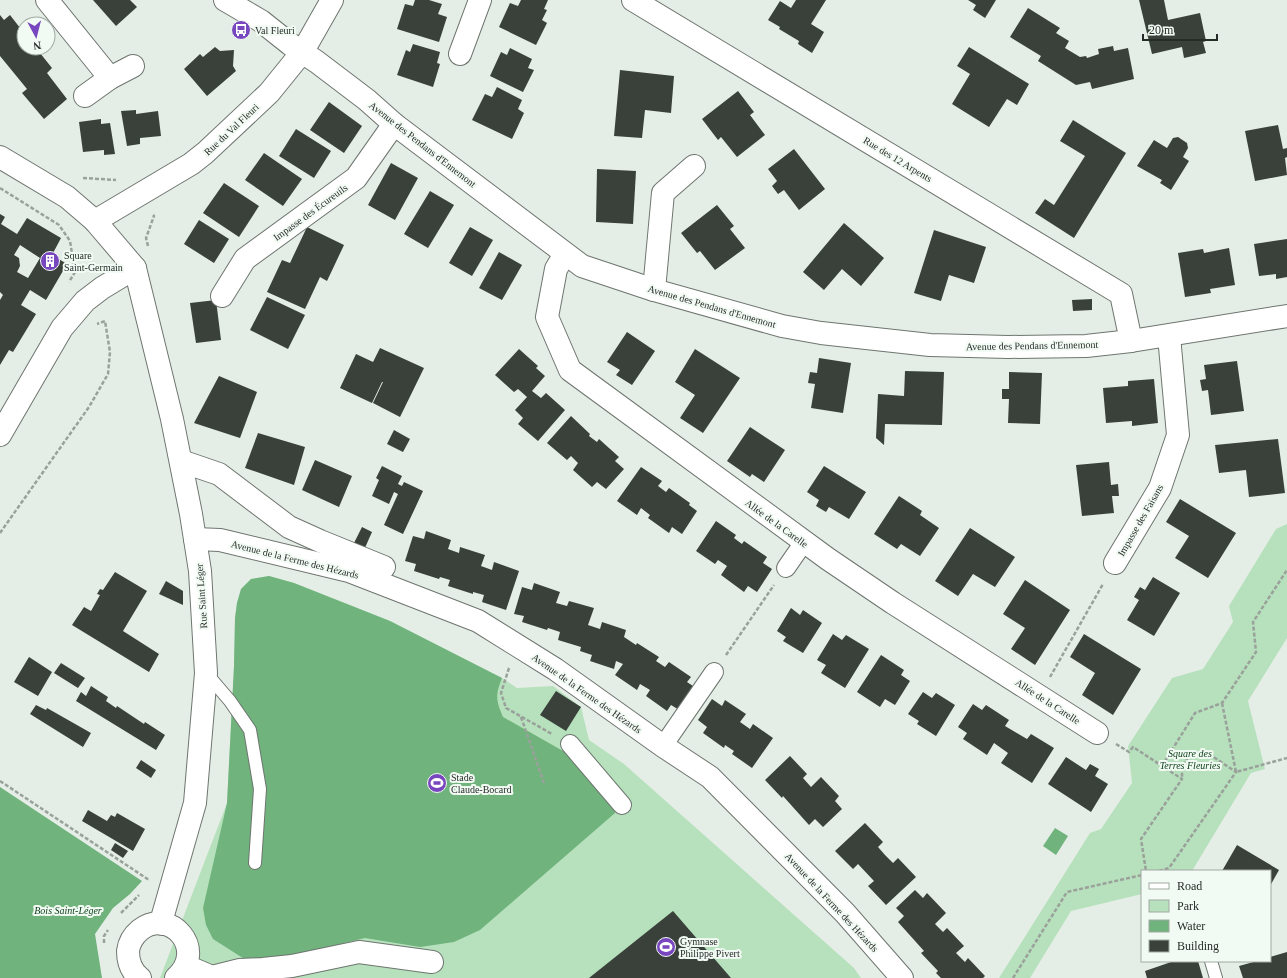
<svg xmlns="http://www.w3.org/2000/svg" width="1287" height="978" font-family="Georgia,serif">
<style>
.green{fill:#b6e1bc}
.water{fill:#70b37d}
.building{fill:#3a413a;fill-rule:evenodd}
.lines{fill:none;stroke-linecap:round;stroke-linejoin:round}
.service-casing{stroke:#6e756f;stroke-width:14}
.pedestrian-casing{stroke:#6e756f;stroke-width:20}
.minor-casing{stroke:#6e756f;stroke-width:24}
.tertiary-casing{stroke:#6e756f;stroke-width:24}
.path{stroke:#9aa19b;stroke-width:2.5;stroke-dasharray:4 2;stroke-linecap:butt}
.service{stroke:#fff;stroke-width:12}
.pedestrian{stroke:#fff;stroke-width:18}
.minor{stroke:#fff;stroke-width:22}
.tertiary{stroke:#fff;stroke-width:22}
.labels{text-anchor:middle;stroke-width:4;stroke-linejoin:round;paint-order:stroke}
.poi-label{font-size:10px;fill:#272b28;stroke:#f2fbf3;text-anchor:start}
.street-label{font-size:10px;fill:#272b28;stroke:#f2fbf3}
.park-label{font-size:10px;font-style:italic;fill:#10421e;stroke:#f2fbf3}
</style>
<rect width="100%" height="100%" fill="#e5eee6"/>
<g class="green">
<polygon points="1287,524 1287,638 1248,701 1265,769 1251,773 1192,871 1142,871 1142,894 1071,911 1030,978 999,978 1090,833 1101,829 1132,783 1128,746 1172,678 1203,669 1233,622 1229,606 1276,529"/>
<polygon points="269,576 294,583 390,621 502,678 517,688 553,686 581,707 589,740 624,764 854,968 861,978 160,978 227,803 234,666 235,618 237,603 241,589 251,579"/>
</g>
<g class="water">
<path d="M 269,576 L 294,583 L 390,621 L 502,678 C 495,696 496,700 503,717 L 563,751 L 590,778 L 616,806 L 615,813 L 480,930 L 454,942 L 420,947 L 365,938 L 287,957 L 246,960 L 213,939 L 206,925 L 203,908 L 227,803 L 234,666 L 235,618 L 237,603 L 241,589 L 251,579 Z"/>
<polygon points="0,787 142,881 130,894 113,908 95,934 102,978 0,978"/>
<polygon points="1055,828 1068,836 1056,855 1043,846"/>
</g>
<g class="building">
<polygon points="93,0 130,0 137,7 116,26"/>
<polygon points="415,0 429,0 442,4 438,14 447,17 439,42 397,29 405,4 413,6"/>
<polygon points="521,0 548,0 544,9 547,10 542,20 547,23 536,45 499,27 510,3 518,6"/>
<polygon points="796,0 826,0 811,24 824,32 812,53 798,44 799,41 779,29 780,27 768,20 780,1 791,8"/>
<polygon points="968,0 996,0 985,18 973,10 976,5"/>
<polygon points="1139,0 1164,0 1168,20 1200,13 1206,41 1203,42 1206,53 1184,58 1182,47 1152,54"/>
<polygon points="1028,8 1060,28 1056,33 1069,41 1065,48 1080,57 1086,56 1087,58 1099,54 1098,49 1113,46 1114,51 1128,48 1134,79 1092,89 1090,82 1076,85 1038,61 1041,56 1010,37"/>
<polygon points="0,15 4,20 10,15 24,33 24,48 36,48 52,68 47,73 67,99 44,119 22,93 27,89 0,56"/>
<polygon points="413,44 440,52 437,63 440,64 433,87 397,75 406,50 410,52"/>
<polygon points="215,47 220,51 234,50 233,66 236,71 207,96 184,69 200,54 203,57"/>
<polygon points="969,47 1029,84 1017,105 1007,99 989,127 952,104 970,74 957,66"/>
<polygon points="510,48 532,59 528,68 534,70 523,92 490,76 501,52 507,55"/>
<polygon points="620,70 674,76 671,113 645,110 642,138 614,136"/>
<polygon points="497,87 522,100 518,109 524,113 512,139 472,120 485,94 492,97"/>
<polygon points="738,91 754,112 750,115 765,135 737,157 721,137 718,140 702,119"/>
<polygon points="329,102 362,126 344,153 310,130"/>
<polygon points="136,110 136,114 158,111 161,136 140,138 140,144 127,146 121,111"/>
<polygon points="101,119 101,124 110,123 115,154 104,155 104,150 83,152 79,122"/>
<polygon points="1073,120 1126,153 1074,238 1035,213 1045,199 1054,205 1085,156 1060,141"/>
<polygon points="1278,125 1283,149 1287,148 1287,157 1285,158 1287,175 1255,181 1245,131"/>
<polygon points="296,129 331,151 314,178 279,156"/>
<polygon points="1178,137 1187,143 1188,148 1183,157 1189,161 1171,190 1160,183 1162,180 1137,166 1154,140 1167,148 1173,138"/>
<polygon points="794,149 825,189 799,210 784,190 778,194 772,186 777,181 768,169"/>
<polygon points="264,153 302,179 283,206 245,180"/>
<polygon points="391,163 418,178 395,220 368,205"/>
<polygon points="597,169 636,171 633,224 596,222"/>
<polygon points="224,183 259,206 239,237 203,213"/>
<polygon points="430,191 454,205 428,248 404,234"/>
<polygon points="717,205 734,226 730,229 745,248 715,270 700,251 697,253 681,233"/>
<path d="M 0,214 L 5,217 L 1,224 L 17,234 L 27,218 L 61,238 L 52,255 L 67,264 L 46,300 L 30,290 L 21,305 L 36,314 L 13,352 L 9,350 L 0,365 L 0,300 L 3,295 L 0,292 ZM 20,245 L 40,258 L 28,278 L 17,272 L 20,266 L 19,258 L 14,255 Z"/>
<polygon points="199,220 229,239 214,263 184,244"/>
<polygon points="844,223 884,258 861,286 842,269 824,290 803,272"/>
<polygon points="307,227 344,245 327,281 320,277 305,309 267,292 282,260 290,263"/>
<polygon points="470,227 493,240 472,276 449,263"/>
<polygon points="934,230 986,247 974,283 949,275 941,301 914,293"/>
<polygon points="1287,239 1287,277 1276,279 1276,274 1259,276 1254,244"/>
<polygon points="1229,248 1235,285 1210,289 1211,293 1185,297 1178,253 1203,249 1204,253"/>
<polygon points="499,252 522,265 502,300 479,288"/>
<polygon points="267,297 305,315 288,349 250,330"/>
<polygon points="1092,299 1092,310 1073,311 1072,300"/>
<polygon points="216,300 221,340 196,343 190,303"/>
<polygon points="627,332 655,351 632,385 616,375 620,370 607,362"/>
<polygon points="380,348 424,368 400,417 373,403 383,382 382,382 372,403 340,388 356,354 373,362"/>
<polygon points="519,349 538,366 536,368 545,376 532,391 541,398 546,393 565,410 538,441 518,424 523,418 515,410 527,397 518,389 514,392 495,375"/>
<polygon points="695,349 740,378 703,433 680,418 695,395 675,382"/>
<polygon points="819,358 851,363 843,413 811,408 815,384 808,383 810,372 817,373"/>
<polygon points="1237,361 1244,411 1211,415 1208,390 1202,391 1200,380 1206,379 1204,365"/>
<polygon points="905,371 944,372 942,425 885,424 884,445 876,438 878,394 904,396"/>
<polygon points="1009,372 1042,373 1040,424 1008,423 1009,399 1002,399 1002,389 1009,389"/>
<polygon points="219,376 257,392 240,438 194,423"/>
<polygon points="1154,379 1158,423 1132,426 1132,421 1106,423 1103,388 1128,386 1128,381"/>
<polygon points="571,416 590,434 589,436 597,442 599,439 619,457 615,461 624,469 606,489 597,482 592,487 573,470 578,463 571,456 567,460 547,443"/>
<polygon points="750,427 785,450 764,482 752,474 750,477 727,461"/>
<polygon points="394,430 410,439 403,452 387,444"/>
<polygon points="258,433 305,447 294,485 245,468"/>
<polygon points="1278,439 1285,493 1249,497 1246,470 1219,473 1215,445"/>
<polygon points="315,460 352,476 339,507 302,490"/>
<polygon points="1109,462 1111,485 1118,484 1119,496 1112,496 1114,513 1082,516 1076,465"/>
<polygon points="382,466 402,476 398,484 402,486 404,482 423,491 403,534 384,525 398,494 394,492 389,504 372,496 379,480 376,478"/>
<polygon points="824,466 866,492 849,519 829,507 826,512 816,506 819,500 807,492"/>
<polygon points="641,467 662,481 658,486 666,492 669,488 690,503 689,505 697,511 682,534 672,527 669,533 648,518 650,515 641,508 637,515 617,501"/>
<polygon points="899,496 922,511 920,515 939,528 920,556 901,544 897,549 874,534"/>
<polygon points="1180,499 1236,533 1208,578 1175,558 1189,536 1166,522"/>
<polygon points="716,521 736,535 734,538 742,544 744,541 767,557 763,563 772,569 757,592 748,586 744,592 721,575 727,566 718,560 715,564 696,551"/>
<polygon points="362,527 372,532 364,550 353,545"/>
<polygon points="970,528 1015,557 995,587 973,574 958,596 935,581"/>
<polygon points="426,531 451,540 448,549 459,553 460,547 485,555 481,566 492,570 494,562 519,571 506,610 482,602 484,595 473,592 473,594 448,586 450,580 440,577 439,579 414,571 416,564 405,561 413,536 424,539"/>
<polygon points="115,572 147,591 123,631 159,654 149,672 72,625 84,607 91,611 100,595 97,594 100,589 103,590"/>
<polygon points="1153,577 1180,593 1154,636 1127,620 1139,600 1134,597 1140,587 1145,590"/>
<polygon points="1025,580 1070,610 1035,665 1011,649 1025,628 1003,614"/>
<polygon points="166,581 183,591 183,605 159,594"/>
<polygon points="534,583 560,592 556,603 567,606 569,601 594,608 588,625 600,629 602,622 626,630 624,637 636,645 637,643 659,657 656,661 665,667 669,662 691,677 687,682 696,688 681,711 671,705 667,711 646,696 650,690 640,684 637,690 615,675 623,664 616,661 614,669 590,661 592,655 580,651 581,647 558,640 560,632 548,628 547,630 522,622 524,616 514,614 522,587 532,590"/>
<polygon points="791,608 800,615 803,610 822,623 803,653 783,641 786,637 777,631"/>
<polygon points="833,634 842,640 846,635 869,649 845,688 821,673 826,665 817,660"/>
<polygon points="1084,634 1141,669 1113,715 1082,695 1095,673 1070,657"/>
<polygon points="881,655 904,670 901,675 910,681 895,705 885,699 880,707 857,692"/>
<polygon points="29,657 52,672 38,696 14,682"/>
<polygon points="61,663 85,678 78,688 54,673"/>
<polygon points="91,686 108,697 106,701 116,708 117,706 144,724 145,722 165,735 156,750 76,701 81,692 86,696"/>
<polygon points="556,691 581,707 566,731 540,715"/>
<polygon points="923,692 932,698 936,693 955,705 936,736 917,724 919,721 908,714"/>
<polygon points="712,699 722,706 725,700 746,714 740,722 750,729 753,724 773,738 752,768 732,754 734,751 725,745 724,748 703,733 707,727 698,720"/>
<polygon points="973,704 982,710 986,705 1009,720 1005,726 1027,739 1031,734 1054,748 1032,783 1001,763 1008,753 994,743 987,755 963,739 967,733 958,727"/>
<polygon points="36,705 46,710 47,708 91,733 83,747 30,714"/>
<polygon points="790,756 807,774 803,778 811,787 821,777 839,796 835,801 842,809 823,827 815,819 809,825 783,796 782,798 765,780"/>
<polygon points="1066,757 1086,770 1090,764 1099,769 1095,776 1108,784 1091,812 1048,784"/>
<polygon points="141,760 156,770 151,778 136,768"/>
<polygon points="88,810 107,821 111,815 115,817 117,813 145,829 133,851 82,821"/>
<polygon points="865,823 883,842 878,847 885,855 893,863 898,858 916,877 886,905 868,886 874,881 858,864 853,869 835,851"/>
<polygon points="115,843 128,851 123,858 111,850"/>
<polygon points="1237,845 1279,870 1270,886 1270,871 1222,871"/>
<polygon points="915,890 923,898 927,893 946,913 935,924 943,932 947,928 964,946 956,953 965,962 968,958 985,976 983,978 941,978 936,973 938,971 921,953 924,951 898,922 904,916 896,908"/>
<polygon points="673,911 731,978 589,978"/>
<polygon points="1287,952 1287,978 1243,978 1239,966 1257,961 1270,961 1270,957"/>
<polygon points="1174,961 1198,961 1203,978 1147,978 1145,971"/>
</g>
<g class="lines">
<g class="service-casing">
<g id="service">
<polyline points="206,673 230,701 250,730 260,789 255,863"/>
<polyline points="1211,961 1216,978"/>
</g>
</g>
<g class="pedestrian-casing">
<g id="pedestrian">
<polyline points="786,568 804,542"/>
<polyline points="570,744 622,805"/>
<polyline points="663,746 714,672"/>
</g>
</g>
<g class="minor-casing">
<g id="minor">
<polyline points="47,0 110,78 133,66"/>
<polyline points="225,0 261,21 290,44 317,62 367,100 394,124 582,266 654,290 782,326 821,333 930,345 1008,347 1086,346 1131,341 1287,316"/>
<polyline points="633,0 1121,294 1131,341"/>
<polyline points="460,54 480,0"/>
<polyline points="85,96 110,78"/>
<polyline points="95,221 191,164 205,153 269,93 303,51 332,0"/>
<polyline points="565,254 556,269 547,317 570,370 828,559 893,603 1097,733"/>
<polyline points="654,290 663,193 694,166"/>
<polyline points="222,296 245,259 356,178 394,124"/>
<polyline points="181,461 219,474 289,527 320,541 384,567"/>
<polyline points="195,539 220,540 349,571 478,621 555,669 663,746 710,777 845,913 902,978"/>
<polyline points="1115,563 1160,488 1178,435 1169,336"/>
<polyline points="186,966 212,977 240,970 263,969 292,966 359,952 432,962"/>
</g>
</g>
<g class="tertiary-casing">
<g id="tertiary">
<polyline points="0,157 67,197 95,221 135,268 172,419 191,514 200,571 206,673 195,803 163,915 163,924"/>
<polyline points="0,435 62,328 85,301 102,288 135,268"/>
<path d="M 140,978 C 132,972 128,962 128,951 C 129,943 134,935 140,930 C 170,907 208,949 176,978"/>
</g>
</g>
<g class="path">
<polyline points="83,178 116,180"/>
<polyline points="0,188 59,225 70,241 75,272 69,282"/>
<polyline points="148,246 146,238 154,216 153,215"/>
<polyline points="0,533 89,407 108,374 110,352 105,321 97,324"/>
<polyline points="726,655 774,585"/>
<polyline points="509,668 501,693 506,708 552,734"/>
<polyline points="1050,677 1103,584"/>
<polyline points="1222,703 1236,772 1287,758"/>
<polyline points="521,717 544,783"/>
<polyline points="1116,744 1129,752 1133,747 1182,779 1141,839 1146,871"/>
<polyline points="1162,766 1195,713 1222,703 1256,652 1253,622 1287,570"/>
<polyline points="0,781 149,880"/>
<polyline points="1159,871 1169,868 1236,772 1215,758 1201,754 1188,757 1182,767 1182,779"/>
<polyline points="121,913 139,895"/>
<polyline points="104,943 104,936 108,930"/>
<polyline points="1013,978 1067,892 1142,875"/>
</g>
<use href="#service" class="service"/>
<use href="#pedestrian" class="pedestrian"/>
<use href="#minor" class="minor"/>
<use href="#tertiary" class="tertiary"/>
</g>
<defs>
<g id="bus-disc" transform="scale(1)"><circle r="9.5" fill="#7846be" stroke="#f2fbf3"/><path d="M-5-6H5V4H4V6H2V4H-2V6H-4V4H-5ZM-3.5-4V0h7V-4ZM-3.5 1.2v1.5H-2V1.2ZM2 1.2v1.5H3.5V1.2Z" fill="#fff"/></g>
<g id="building-disc" transform="scale(1)"><circle r="9.5" fill="#7846be" stroke="#f2fbf3"/><path d="M-4-6H4V6H1V3H-1V6H-4ZM-2.5-4.3h1.7v1.8h-1.7ZM.8-4.3h1.7v1.8H.8ZM-2.5-1h1.7V.8h-1.7ZM.8-1h1.7V.8H.8Z" fill="#fff"/></g>
<g id="stadium-disc" transform="scale(1)"><circle r="9.5" fill="#7846be" stroke="#f2fbf3"/><path d="M0-5a6.5 5 0 1 0 0 10a6.5 5 0 1 0 0-10ZM-3.5-1.8h7v3.6h-7Z" fill="#fff"/></g>
</defs>
<g fill-rule="evenodd">
<use href="#bus-disc" x="241" y="30"/>
<use href="#building-disc" x="50" y="261"/>
<use href="#stadium-disc" x="437" y="783"/>
<use href="#stadium-disc" x="666" y="947"/>
</g>
<g class="labels">
<g class="poi-label">
<text x="255" y="34">Val Fleuri</text>
<text x="64" y="259">Square<tspan x="64" dy="12">Saint-Germain</tspan></text>
<text x="451" y="781">Stade<tspan x="451" dy="12">Claude-Bocard</tspan></text>
<text x="680" y="945">Gymnase<tspan x="680" dy="12">Philippe Pivert</tspan></text>
</g>
<g class="street-label">
<text transform="translate(231 129) rotate(-43)" y="4">Rue du Val Fleuri</text>
<text transform="translate(423 144) rotate(38)" y="4">Avenue des Pendans d'Ennemont</text>
<text transform="translate(898 159) rotate(31)" y="4">Rue des 12 Arpents</text>
<text transform="translate(310 212) rotate(-36)" y="4">Impasse des Écureuils</text>
<text transform="translate(712 306) rotate(16)" y="4">Avenue des Pendans d'Ennemont</text>
<text transform="translate(1032 345) rotate(-1)" y="4">Avenue des Pendans d'Ennemont</text>
<text transform="translate(1140 520) rotate(-60)" y="4">Impasse des Faisans</text>
<text transform="translate(777 523) rotate(36)" y="4">Allée de la Carelle</text>
<text transform="translate(295 559) rotate(14)" y="4">Avenue de la Ferme des Hézards</text>
<text transform="translate(201 596) rotate(-94)" y="4">Rue Saint Léger</text>
<text transform="translate(587 693) rotate(35)" y="4">Avenue de la Ferme des Hézards</text>
<text transform="translate(1048 701) rotate(33)" y="4">Allée de la Carelle</text>
<text transform="translate(832 902) rotate(47)" y="4">Avenue de la Ferme des Hézards</text>
</g>
<g class="park-label">
<text x="1190" y="757">Square des<tspan x="1190" dy="12">Terres Fleuries</tspan></text>
<text x="68" y="914">Bois Saint-Léger</text>
</g>
</g>
<rect x="1141" y="870" width="130" height="92" fill="#f2fbf3" stroke="#a1a8a2"/>
<rect x="1149" y="883" width="20" height="6" fill="#ffffff" stroke="#a1a8a2"/>
<text x="1177" y="890" font-size="12" fill="#272b28">Road</text>
<rect x="1149" y="900" width="20" height="12" fill="#b6e1bc" stroke="#a1a8a2"/>
<text x="1177" y="910" font-size="12" fill="#272b28">Park</text>
<rect x="1149" y="920" width="20" height="12" fill="#70b37d" stroke="#a1a8a2"/>
<text x="1177" y="930" font-size="12" fill="#272b28">Water</text>
<rect x="1149" y="940" width="20" height="12" fill="#3a413a" stroke="#a1a8a2"/>
<text x="1177" y="950" font-size="12" fill="#272b28">Building</text>
<g transform="translate(36 36) rotate(173)"><circle r="19" fill="#f2fbf3" stroke="#a1a8a2"/>
<path d="M0-3L7 15L0 10L-7 15Z" fill="#7846be"/>
<text y="-6" font-size="11" font-weight="bold" text-anchor="middle" fill="#272b28">N</text>
</g>
<path d="M1143 34v6h74v-6" fill="none" stroke="#272b28" stroke-width="2"/>
<text x="1149" y="34" font-size="12" fill="#272b28" stroke="#f2fbf3" stroke-width="3" paint-order="stroke">20 m</text>
</svg>
